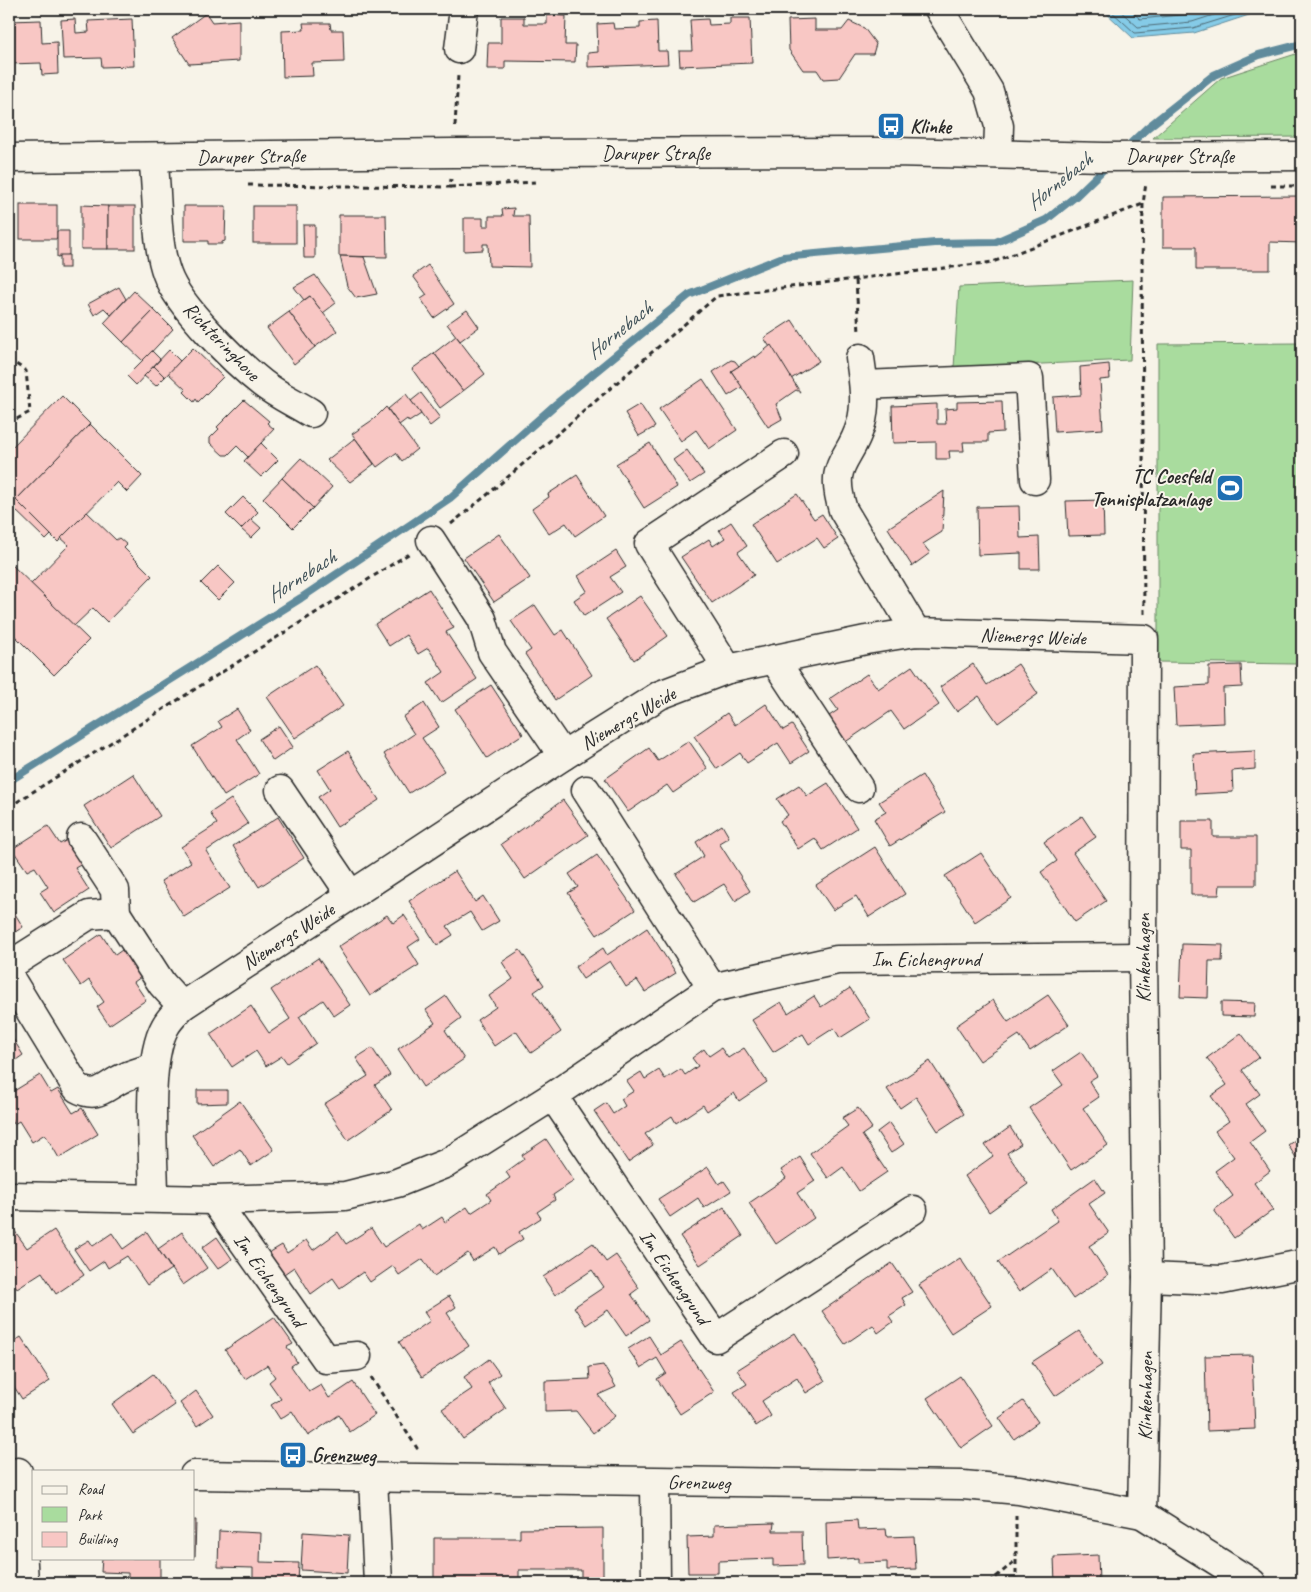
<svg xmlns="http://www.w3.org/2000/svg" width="1311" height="1592" font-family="Caveat,sans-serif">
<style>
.green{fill:#a9dc9e;stroke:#6a8464}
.water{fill:#85cbe7;stroke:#618b9c}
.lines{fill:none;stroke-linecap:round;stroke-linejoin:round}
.shore{stroke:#4f6b76;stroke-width:1}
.stream{stroke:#618b9c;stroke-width:8}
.building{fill:#f8c7c4;stroke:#2b2b2b}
.minor-casing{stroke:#2b2b2b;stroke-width:31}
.path{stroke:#2b2b2b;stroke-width:3;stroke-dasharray:5 4;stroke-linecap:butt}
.minor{stroke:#f7f3e8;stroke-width:28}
.labels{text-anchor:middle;stroke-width:4;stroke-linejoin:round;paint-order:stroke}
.poi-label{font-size:20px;font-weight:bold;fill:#2b2b2b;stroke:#f7f3e8;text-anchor:start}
.street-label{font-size:20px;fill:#2b2b2b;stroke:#f7f3e8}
.water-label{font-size:21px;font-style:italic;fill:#42535a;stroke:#f7f3e8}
</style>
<rect width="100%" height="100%" fill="#f7f3e8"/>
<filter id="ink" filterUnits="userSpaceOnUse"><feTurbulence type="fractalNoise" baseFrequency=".02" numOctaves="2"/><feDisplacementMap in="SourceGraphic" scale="10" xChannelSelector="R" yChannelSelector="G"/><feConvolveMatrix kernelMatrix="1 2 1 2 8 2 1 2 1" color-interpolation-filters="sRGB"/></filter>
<g filter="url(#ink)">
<g class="green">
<polygon points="1302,52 1302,137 1153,138 1221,78"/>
<polygon points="1133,280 1130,360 954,368 959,287"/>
<polygon points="1302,343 1302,632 1296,664 1158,662 1158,344"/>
</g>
<polygon class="water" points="1102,9 1281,9 1252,14 1194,33 1133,38"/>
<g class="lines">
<g class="shore">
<polyline points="1109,9 1135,33 1193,28 1254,9"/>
<polyline points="1118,9 1138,27 1192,22 1232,9"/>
<polyline points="1129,9 1140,19 1190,14 1208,9"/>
</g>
<g class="stream">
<polyline points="1125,149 1147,128 1214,75 1259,55 1302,44"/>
<polyline points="9,781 301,598 450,498 556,404 689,295 783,257 935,243 996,242 1046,220 1076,196 1109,164"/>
</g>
</g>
<g class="building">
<polygon points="206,13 212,22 239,20 239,61 189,64 172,38"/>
<polygon points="547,15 566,16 565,45 576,45 575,62 505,61 505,69 487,69 488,43 501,43 501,17 524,17 524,24 547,24"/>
<polygon points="730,18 750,18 752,63 680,66 679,51 692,51 690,20 708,19 709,25 730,24"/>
<polygon points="75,19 76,33 89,32 88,21 132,19 134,66 102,67 101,58 63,59 61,20"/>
<polygon points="815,19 815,30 842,30 849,21 864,28 876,44 873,54 855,54 839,78 823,79 817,70 803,70 789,50 788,20"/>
<polygon points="41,20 42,43 57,42 58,74 42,75 41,63 9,64 9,21"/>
<polygon points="657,21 658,51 667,51 668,64 588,67 588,53 598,52 597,24 613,23 614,29 640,28 640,22"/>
<polygon points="303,23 330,23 331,30 343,30 344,62 312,63 313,76 283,77 282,31 304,30"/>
<polygon points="1302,196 1302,243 1270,242 1270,270 1196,270 1196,247 1163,247 1163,197"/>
<rect x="20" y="205" width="37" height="34"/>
<polygon points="81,205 108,206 108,249 81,249"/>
<rect x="108" y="206" width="27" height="43"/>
<polygon points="184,206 226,206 225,241 222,242 222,244 208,244 208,241 184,241"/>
<rect x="253" y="206" width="43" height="37"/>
<polygon points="514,208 513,216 529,216 530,267 489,266 488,244 483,244 483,250 464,251 464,218 483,218 483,226 489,226 489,216 503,216 502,209"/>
<polygon points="339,215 386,215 387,257 339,256"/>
<polygon points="303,225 315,225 315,258 304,258"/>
<polygon points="57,231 69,231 69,255 57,257"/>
<rect x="60" y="255" width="9" height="13"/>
<polygon points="340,256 364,257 377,294 356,298 347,286"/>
<polygon points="428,265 454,304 434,318 421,299 427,295 413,276"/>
<polygon points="315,275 336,303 323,313 310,296 304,300 294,287"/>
<polygon points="119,287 126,299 111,315 104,308 94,315 88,304"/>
<polygon points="134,291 154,310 123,342 104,323"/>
<polygon points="310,296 337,331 315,347 289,312"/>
<polygon points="154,310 173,329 143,361 123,342"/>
<polygon points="467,310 479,327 460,341 447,324"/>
<polygon points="289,312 315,347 294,364 267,328"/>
<polygon points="792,320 819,361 791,379 764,338"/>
<polygon points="456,336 485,374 463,391 434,353"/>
<polygon points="771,345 800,392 796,390 776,404 782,419 768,427 731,371 754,356 755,358"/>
<polygon points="193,348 223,377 198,402 196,399 194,402 184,392 186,390 168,373"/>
<polygon points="169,350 180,361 165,377 154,366"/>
<polygon points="152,351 160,359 136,385 127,376"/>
<polygon points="434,353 463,391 440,408 412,369"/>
<polygon points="731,360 735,361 739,366 731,371 742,387 728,396 713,372"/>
<polygon points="1109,364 1110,379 1100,380 1103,429 1055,432 1053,397 1081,395 1080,367"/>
<polygon points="154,366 165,377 156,386 144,376"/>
<polygon points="703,379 737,430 709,449 696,430 681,441 659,409"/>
<polygon points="9,387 14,397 9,409"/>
<polygon points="421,393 440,418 430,426 411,401"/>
<polygon points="406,394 421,414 409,422 407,419 399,425 388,409"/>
<polygon points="62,396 90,424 16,500 51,535 46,540 9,504 9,450"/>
<polygon points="244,400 269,421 267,423 274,429 248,457 237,446 228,455 223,455 210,443 210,438 219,429 217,427"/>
<polygon points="1002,401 1003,432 988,433 988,442 963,442 964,451 949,451 950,459 936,459 936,442 893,443 892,406 937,404 937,424 946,424 945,409 957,408 957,402"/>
<polygon points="640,404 655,427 639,436 625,413"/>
<polygon points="386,407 417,449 402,461 396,453 377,467 352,434 374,419"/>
<polygon points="90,424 142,476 127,492 117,482 58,542 16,500"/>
<polygon points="355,438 374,464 350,482 327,460"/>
<polygon points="261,443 278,460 261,477 244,461"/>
<polygon points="650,443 677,487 644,508 616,464"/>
<polygon points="687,450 704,474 690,483 673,460"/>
<polygon points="301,458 332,487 313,508 282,478"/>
<polygon points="577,475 604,516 575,536 566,523 549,534 532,509 549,497 548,494"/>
<polygon points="282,478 313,508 293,528 263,498"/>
<polygon points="944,491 942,532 923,544 930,553 912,566 888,528"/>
<polygon points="797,494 814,519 822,514 838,539 824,548 817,538 777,564 751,524"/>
<polygon points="243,497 258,512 241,529 226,514"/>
<polygon points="1103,500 1104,535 1068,536 1066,501"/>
<polygon points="1019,506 1020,538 1039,537 1040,569 1021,569 1021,553 978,555 977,507"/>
<polygon points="87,512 116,540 119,538 127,545 124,548 152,576 107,622 93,608 74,626 31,584 69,545 61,538"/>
<polygon points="251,519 261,528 251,538 241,529"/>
<polygon points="731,522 747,546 738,552 754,575 712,603 681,557 709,539 713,546 725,538 719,530"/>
<polygon points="499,534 530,578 494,602 464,558"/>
<polygon points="616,551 626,567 610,577 621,592 584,616 574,600 587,591 578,576"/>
<polygon points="9,562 89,640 54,675 9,630"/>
<polygon points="218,566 235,583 218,600 201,583"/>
<polygon points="429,589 454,628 446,632 477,679 441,703 428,683 444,672 428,648 418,654 406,635 389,646 375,624"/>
<polygon points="640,596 668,636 634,660 606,619"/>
<polygon points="535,605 555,635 563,630 592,675 555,700 525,654 531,650 511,621"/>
<polygon points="973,664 987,685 1018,664 1038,694 998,723 979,696 957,712 940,687"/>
<polygon points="315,665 343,706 295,738 267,697"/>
<polygon points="1241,665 1242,687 1223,688 1224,723 1176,725 1174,687 1209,685 1209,666"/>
<polygon points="912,666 939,705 904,729 891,711 841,745 823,720 838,710 830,699 867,674 878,689"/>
<polygon points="491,685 523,734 487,758 455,709"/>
<polygon points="424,703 439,727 422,738 444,771 409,793 384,754 414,734 403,717"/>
<polygon points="766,704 783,730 792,725 809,751 791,763 778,743 747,763 740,753 717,769 694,736 727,713 735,725"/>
<polygon points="237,709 250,730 237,739 259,774 224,796 192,746 222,727 218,721"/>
<polygon points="279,726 293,747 273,761 259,739"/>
<polygon points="689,741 708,769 673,793 667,785 628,812 605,779 649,748 658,761"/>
<polygon points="348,751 379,800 337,827 318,797 330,789 318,770"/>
<polygon points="1255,751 1255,769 1232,771 1233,792 1195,794 1193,754"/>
<polygon points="133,774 160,816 111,848 84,806"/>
<polygon points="922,775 945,812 890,846 874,819 886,812 879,802"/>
<polygon points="828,783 857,828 823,850 815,838 798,849 780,821 788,815 777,799 799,785 807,796"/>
<polygon points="231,799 248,824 206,851 230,888 184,917 161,881 191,862 181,847 217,824 210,813"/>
<polygon points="563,800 588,835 525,879 501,844"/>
<polygon points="1082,816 1096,837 1073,853 1106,901 1075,922 1041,872 1057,861 1044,842"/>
<polygon points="278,817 304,858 259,887 233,846"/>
<polygon points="1181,821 1213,821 1213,837 1256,837 1256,885 1220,885 1219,895 1191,895 1191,850 1181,850"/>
<polygon points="722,825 729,837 719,843 750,891 735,901 724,884 694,902 676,874 704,856 696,842"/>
<polygon points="48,826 60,844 67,840 82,864 75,868 89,890 54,913 40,892 48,887 35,867 27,871 12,849"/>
<polygon points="875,847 905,894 869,917 856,896 833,910 816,885"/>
<polygon points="981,853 1011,898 975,922 945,876"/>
<polygon points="597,855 635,910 597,935 568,893 578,887 569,874"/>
<polygon points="455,871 475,902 483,896 499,921 482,931 470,912 447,926 453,935 437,945 409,901"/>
<polygon points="9,904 23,927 9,936"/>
<polygon points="387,915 393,923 404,915 420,939 408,947 419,965 370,996 338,947"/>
<polygon points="647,928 676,973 645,992 637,980 626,987 610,961 583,979 575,967 603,948 607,955"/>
<polygon points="101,934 115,955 122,950 141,977 134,982 146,1000 109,1025 97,1007 104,1002 89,980 81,986 63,960"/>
<polygon points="1182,944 1223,945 1222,961 1209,961 1208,998 1180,997"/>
<polygon points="520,950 544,985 534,992 561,1032 531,1053 516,1031 494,1046 477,1020 496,1007 489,996 513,979 502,962"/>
<polygon points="318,958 350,1005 334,1016 323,1000 299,1017 316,1043 287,1063 282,1056 266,1066 256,1051 232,1067 210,1034 251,1006 269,1033 290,1019 271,990"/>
<polygon points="850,988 870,1019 840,1038 834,1028 809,1044 803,1034 773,1052 752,1020 781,1002 788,1013 814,996 821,1007"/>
<polygon points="1048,995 1069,1025 1030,1051 1019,1035 980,1061 956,1026 993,1000 1008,1022"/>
<polygon points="446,996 461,1018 445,1030 464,1059 423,1087 398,1049 435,1023 426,1010"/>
<polygon points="1221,1002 1255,1003 1254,1017 1221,1016"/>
<polygon points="9,1022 14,1031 10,1034 23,1055 9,1065"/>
<polygon points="1241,1033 1259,1057 1242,1070 1260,1094 1246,1104 1265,1131 1250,1142 1270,1171 1254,1183 1273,1210 1234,1238 1214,1210 1233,1196 1215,1171 1234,1157 1215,1131 1229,1121 1211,1096 1227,1085 1207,1058"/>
<polygon points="372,1048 390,1075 375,1085 392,1110 348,1140 324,1104 368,1076 356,1058"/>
<polygon points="721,1048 728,1058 744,1048 767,1082 739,1101 734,1093 707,1111 703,1105 676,1123 672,1116 645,1134 653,1145 628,1162 594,1111 606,1103 613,1114 625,1106 621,1099 634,1091 627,1081 641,1072 645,1079 659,1070 665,1079 681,1069 685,1075 698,1066 692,1058 704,1049 709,1056"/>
<polygon points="1081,1052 1097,1076 1089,1081 1099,1097 1083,1108 1108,1145 1071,1170 1029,1108 1063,1085 1053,1071"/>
<polygon points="930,1061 964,1114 938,1131 916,1097 900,1108 887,1089"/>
<polygon points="40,1075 51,1093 58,1089 73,1113 82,1108 98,1134 59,1158 45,1134 32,1142 19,1121 14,1124 9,1116 9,1094"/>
<polygon points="197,1090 227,1090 227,1103 197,1104"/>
<polygon points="240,1101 274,1150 251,1166 240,1149 214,1167 192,1135"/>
<polygon points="858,1108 872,1128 862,1135 887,1172 859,1191 843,1167 828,1178 810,1153 848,1126 842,1118"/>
<polygon points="889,1123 904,1144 891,1153 877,1132"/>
<polygon points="1010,1127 1021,1144 1007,1153 1028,1184 989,1212 965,1176 993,1156 985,1145"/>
<polygon points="1302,1135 1302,1167 1288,1145"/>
<polygon points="546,1139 574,1181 553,1195 555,1200 537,1212 541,1218 519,1232 523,1239 499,1254 495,1247 473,1261 468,1253 434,1276 423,1259 399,1275 393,1266 370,1282 363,1272 340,1288 333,1278 311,1294 294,1267 281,1276 267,1254 282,1245 287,1253 306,1240 313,1250 338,1232 346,1244 371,1228 384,1247 419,1224 422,1230 442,1217 445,1222 467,1207 471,1213 491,1200 487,1194 510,1178 506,1172 524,1159 522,1155"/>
<polygon points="800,1157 815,1181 797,1193 814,1218 776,1244 749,1203 786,1178 781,1170"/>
<polygon points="708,1167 719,1184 724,1181 731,1191 704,1208 698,1198 670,1217 658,1199"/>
<polygon points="1095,1178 1105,1193 1089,1204 1109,1233 1089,1246 1108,1275 1073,1299 1052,1269 1019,1292 998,1262 1058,1221 1051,1209"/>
<polygon points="724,1207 743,1236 700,1265 680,1236"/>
<polygon points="14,1230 27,1248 54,1230 84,1275 56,1294 42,1272 17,1288 9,1276 9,1234"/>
<polygon points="147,1232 171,1269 147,1285 127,1256 108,1268 104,1261 89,1271 74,1249 89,1240 93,1246 112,1233 123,1249"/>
<polygon points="182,1232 207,1268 183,1285 158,1249"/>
<polygon points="217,1237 232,1259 218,1269 202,1248"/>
<polygon points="593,1243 606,1262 616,1255 639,1288 631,1294 649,1320 626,1336 608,1310 586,1325 574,1307 604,1287 592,1270 555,1295 543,1277"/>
<polygon points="960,1258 992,1306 951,1333 919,1285"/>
<polygon points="892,1263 912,1292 902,1298 906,1305 889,1316 893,1322 878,1333 873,1325 845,1344 822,1311"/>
<polygon points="449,1296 456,1307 447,1313 469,1346 422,1377 399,1342 430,1321 424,1312"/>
<polygon points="274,1317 293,1344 287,1347 297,1362 291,1366 309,1392 321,1385 329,1398 353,1382 375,1415 350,1432 339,1415 308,1436 292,1411 280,1419 271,1405 281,1399 269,1382 275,1377 267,1365 245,1379 225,1350"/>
<polygon points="1079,1331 1102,1365 1055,1396 1032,1362"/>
<polygon points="795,1333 825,1381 806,1393 797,1378 762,1401 771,1416 756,1426 734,1392 747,1384 737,1370"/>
<polygon points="649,1336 661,1355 681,1342 714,1392 680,1414 657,1379 666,1373 657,1358 641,1368 628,1349"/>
<polygon points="21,1337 50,1381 22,1399 11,1382 9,1383 9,1345"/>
<polygon points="1252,1355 1255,1429 1207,1431 1205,1356"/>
<polygon points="489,1359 500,1374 488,1383 506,1409 463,1439 442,1409 472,1389 464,1377"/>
<polygon points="603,1365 616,1387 598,1395 615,1416 593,1433 576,1411 545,1412 545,1381 590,1379 589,1367"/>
<polygon points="153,1374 175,1405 133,1434 112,1404"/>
<polygon points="960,1376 993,1426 961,1448 927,1398"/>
<polygon points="196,1391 213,1415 197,1426 180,1403"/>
<polygon points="1023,1401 1038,1422 1014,1439 999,1418"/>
<polygon points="194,1520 196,1520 195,1556 194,1556"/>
<polygon points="857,1520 858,1530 886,1529 887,1537 914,1536 916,1569 887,1570 887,1562 858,1563 858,1558 827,1560 826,1522"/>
<polygon points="774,1523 773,1531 802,1531 803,1565 773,1566 773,1559 718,1561 718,1573 688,1573 687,1537 714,1536 714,1525"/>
<polygon points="603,1528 603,1583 581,1583 581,1570 519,1570 519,1581 434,1582 434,1538 520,1538 520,1529"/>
<polygon points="219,1531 261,1533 260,1562 299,1563 298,1583 253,1583 253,1568 218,1567"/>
<polygon points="303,1532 349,1535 347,1573 301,1570"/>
<polygon points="1098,1555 1099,1583 1055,1583 1054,1557"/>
<polygon points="102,1558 160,1558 160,1582 128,1582 128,1573 101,1572"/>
</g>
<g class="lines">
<g class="minor-casing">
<g id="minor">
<polyline points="939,9 989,91 999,126 998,154"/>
<polyline points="459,49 464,9"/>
<path d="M 153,157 C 158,193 155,242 167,274 C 178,306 235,362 262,383 C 277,395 295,403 311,413"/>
<polyline points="9,158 452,153 893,152 1104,157 1302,156"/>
<path d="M 860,358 C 863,379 867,403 861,424 C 849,464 828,461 843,510 L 916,632"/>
<polyline points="864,385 1029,378 1035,480"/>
<polyline points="431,540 482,619 492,652 563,756"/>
<polyline points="774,659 859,788"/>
<polyline points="728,669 649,544 784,454"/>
<polyline points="280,790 351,895"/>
<polyline points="586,790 712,988"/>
<polyline points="81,838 115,890 116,913"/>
<path d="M 153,1067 C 144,1071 133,1073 123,1078 C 105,1086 98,1100 77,1088 L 10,978 L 10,965 L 89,915 L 116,913 L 162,984 L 182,1006"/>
<polyline points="553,1096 716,1338 913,1210"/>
<polyline points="9,1196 214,1200 345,1196 397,1183 447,1163 553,1096 712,988 837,960 1143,957"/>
<path d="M 154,1197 C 154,1154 145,1063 165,1027 C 169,1019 176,1013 182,1006 L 563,756 L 660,695 L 728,669 L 866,640 L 916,632 L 1144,639 L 1143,957 L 1147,1277 L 1142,1514"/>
<polyline points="214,1200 326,1359 357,1356"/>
<polyline points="1147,1277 1222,1280 1302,1264"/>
<polyline points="18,1472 24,1583"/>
<polyline points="194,1475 963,1485 1019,1490 1142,1514 1252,1583"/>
<polyline points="373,1478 378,1583"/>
<polyline points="655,1482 656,1583"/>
</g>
</g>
<g class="path">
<polyline points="455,126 458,75"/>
<polyline points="248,185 450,187 451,179"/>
<polyline points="1271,186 1302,186"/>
<polyline points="450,187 537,182"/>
<polyline points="856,280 859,333"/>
<polyline points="9,359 26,371 30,412 9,423"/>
<polyline points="451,524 487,495 717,296 993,262 1143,204"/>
<polyline points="1144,614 1142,265 1143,204 1146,183"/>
<polyline points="9,807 410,553"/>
<polyline points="371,1377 417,1448 414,1450"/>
<polyline points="989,1583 1016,1560"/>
<polyline points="1016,1583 1016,1516"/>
</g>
<use href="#minor" class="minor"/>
</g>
</g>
<defs>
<g id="bus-square" transform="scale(1.4375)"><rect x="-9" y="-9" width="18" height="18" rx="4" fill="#1f6fb2" stroke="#f7f3e8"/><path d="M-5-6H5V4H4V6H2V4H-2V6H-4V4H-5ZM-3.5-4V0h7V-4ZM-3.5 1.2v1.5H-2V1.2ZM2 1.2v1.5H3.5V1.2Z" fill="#fff"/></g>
<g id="stadium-square" transform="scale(1.4375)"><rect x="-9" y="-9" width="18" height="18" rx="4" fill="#1f6fb2" stroke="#f7f3e8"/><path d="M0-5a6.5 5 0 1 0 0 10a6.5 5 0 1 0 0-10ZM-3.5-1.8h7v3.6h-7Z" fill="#fff"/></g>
</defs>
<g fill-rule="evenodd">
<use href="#bus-square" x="891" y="126"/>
<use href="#stadium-square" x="1230" y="488"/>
<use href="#bus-square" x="293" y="1455"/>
</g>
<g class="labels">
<g class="poi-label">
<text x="910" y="133">Klinke</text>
<text x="1211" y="483" text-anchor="end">TC Coesfeld<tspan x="1211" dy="23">Tennisplatzanlage</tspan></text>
<text x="312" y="1462">Grenzweg</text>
</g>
<g class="street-label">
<text x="656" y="160">Daruper Straße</text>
<text transform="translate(251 156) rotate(-1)" y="7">Daruper Straße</text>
<text x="1180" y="163">Daruper Straße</text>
<text transform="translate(222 341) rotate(46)" y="7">Richteringhove</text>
<text transform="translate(1033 636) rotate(2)" y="7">Niemergs Weide</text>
<text transform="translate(628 718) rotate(-30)" y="7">Niemergs Weide</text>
<text transform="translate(288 936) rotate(-33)" y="7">Niemergs Weide</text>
<text transform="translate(1143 958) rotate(-90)" y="7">Klinkenhagen</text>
<text x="926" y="966">Im Eichengrund</text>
<text transform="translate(675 1277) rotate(56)" y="7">Im Eichengrund</text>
<text transform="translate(270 1280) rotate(55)" y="7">Im Eichengrund</text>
<text transform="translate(1145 1396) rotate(-89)" y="7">Klinkenhagen</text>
<text transform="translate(699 1482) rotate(1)" y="7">Grenzweg</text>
</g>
<g class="water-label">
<text transform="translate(1059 181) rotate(-39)" y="7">Hornebach</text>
<text transform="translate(619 330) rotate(-39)" y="7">Hornebach</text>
<text transform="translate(301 576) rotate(-33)" y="7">Hornebach</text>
</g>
</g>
<rect width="1311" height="1592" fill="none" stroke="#f7f3e8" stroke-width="30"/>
<rect x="15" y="15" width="1281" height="1562" fill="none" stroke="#2b2b2b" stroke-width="2" filter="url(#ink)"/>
<rect x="32" y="1470" width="162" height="90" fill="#f7f3e8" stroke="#a5a39c"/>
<rect x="42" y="1486" width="25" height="8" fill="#f7f3e8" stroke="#a5a39c"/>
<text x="78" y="1494" font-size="15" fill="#2b2b2b">Road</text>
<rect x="42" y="1507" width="25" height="15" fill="#a9dc9e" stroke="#a5a39c"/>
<text x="78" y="1520" font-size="15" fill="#2b2b2b">Park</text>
<rect x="42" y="1532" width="25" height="15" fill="#f8c7c4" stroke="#a5a39c"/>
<text x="78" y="1544" font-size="15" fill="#2b2b2b">Building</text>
</svg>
